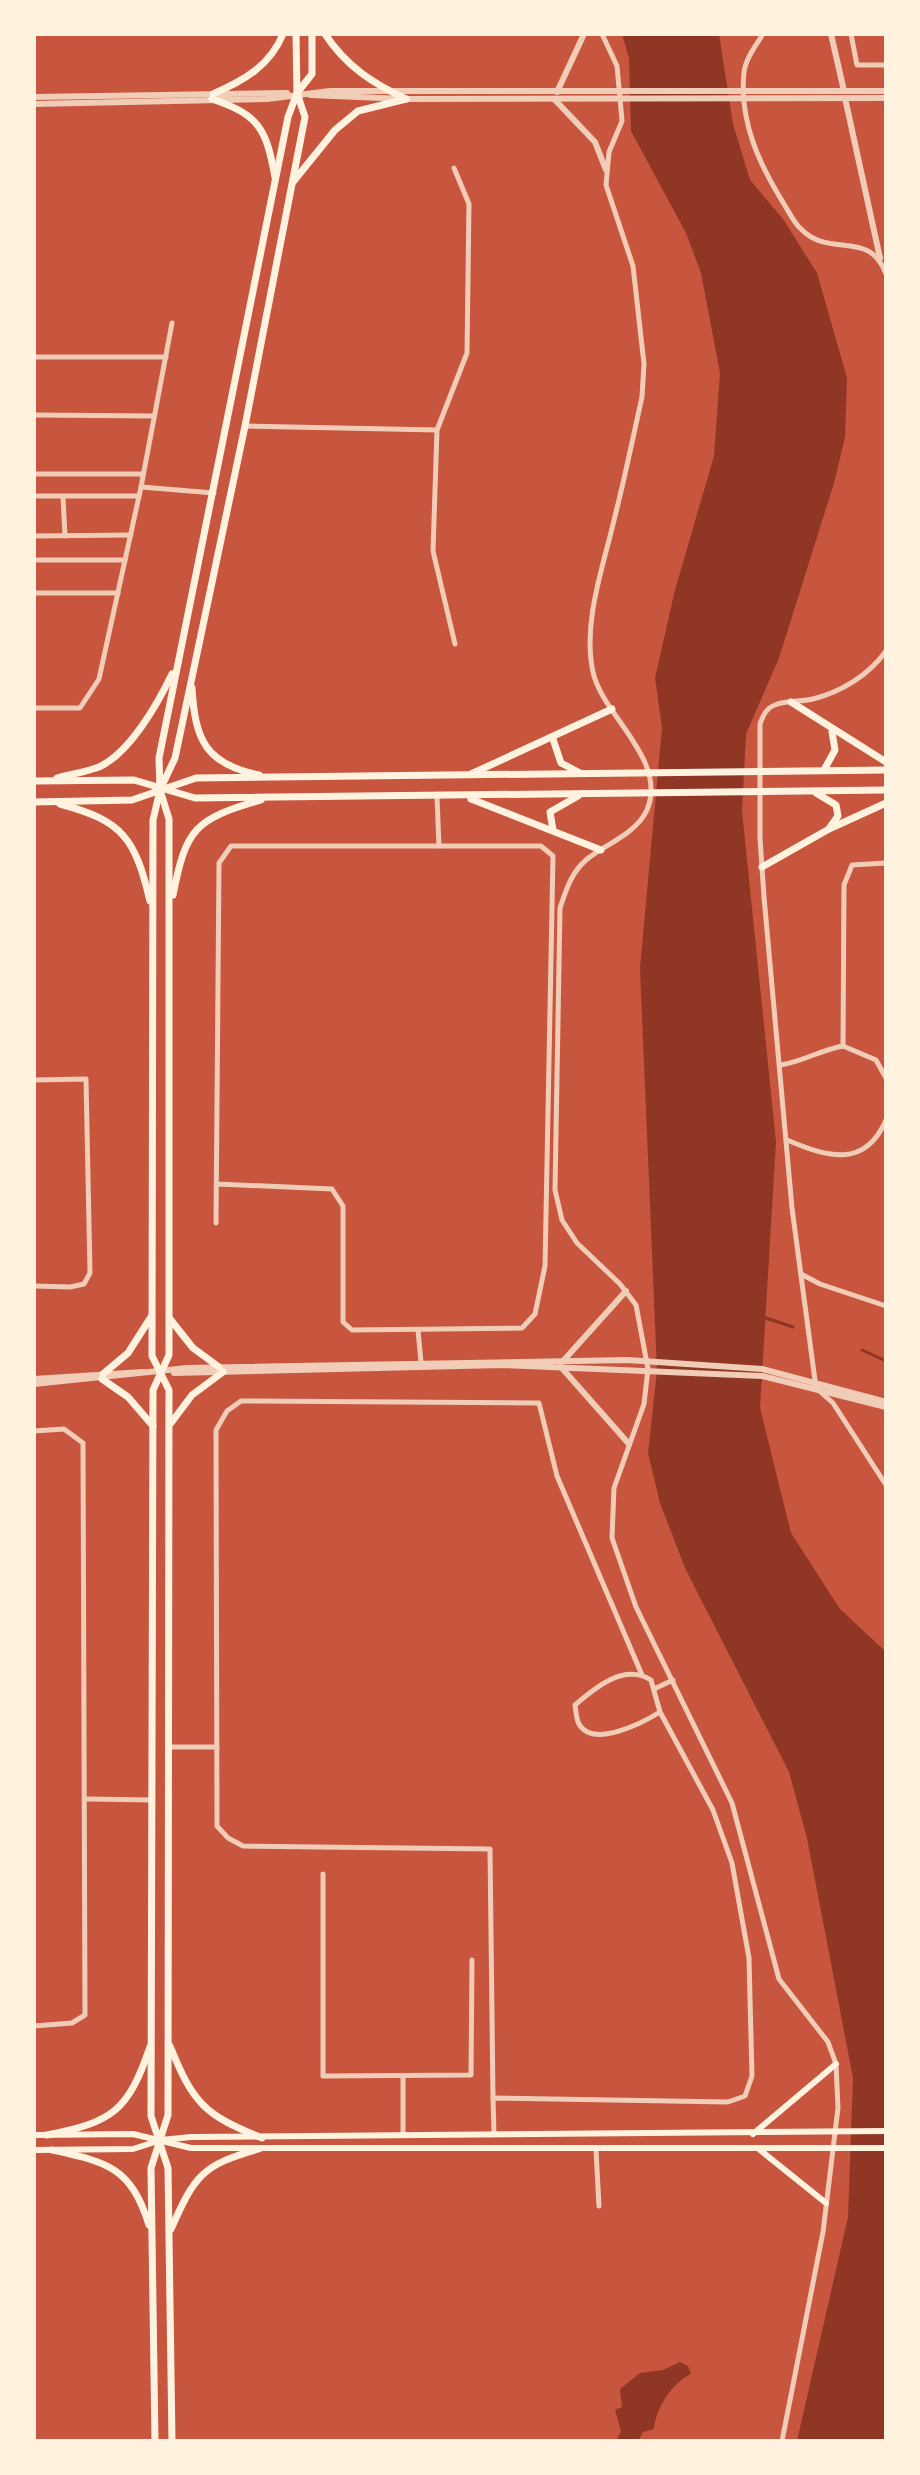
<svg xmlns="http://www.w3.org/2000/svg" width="920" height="2475" font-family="Lato,sans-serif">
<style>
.water{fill:#8f3625}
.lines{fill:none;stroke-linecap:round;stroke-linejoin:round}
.stream{stroke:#8f3625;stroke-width:3}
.minor{stroke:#f1ccb7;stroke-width:5}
.tertiary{stroke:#f1ccb7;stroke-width:6}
.secondary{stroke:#fff3e0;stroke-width:6}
.primary{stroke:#fff3e0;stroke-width:7}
</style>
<rect width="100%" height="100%" fill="#c8553d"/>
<g class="water">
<polygon points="622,34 719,34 733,124 750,180 783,219 817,273 847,378 845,437 834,483 779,658 746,734 742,811 776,1142 760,1408 791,1533 840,1609 886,1652 886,2441 797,2441 848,2217 853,2078 807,1838 789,1772 685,1568 660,1503 648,1453 657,1371 640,968 662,728 655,678 675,590 714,456 720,373 701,273 686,233 631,131 629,58"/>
<path d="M 680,2362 L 688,2366 L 691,2374 C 672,2383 656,2408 654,2429 L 643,2432 L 638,2441 L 616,2441 L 621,2431 L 615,2410 L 622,2407 L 620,2389 L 640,2373 L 663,2370 Z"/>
</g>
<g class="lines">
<g class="stream">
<polyline points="763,1317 793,1327"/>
<polyline points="862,1350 886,1361"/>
</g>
<g class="minor">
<path d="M 602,34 L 617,66 L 622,121 L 609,152 L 606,185 L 633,266 L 644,364 L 642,397 C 633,437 625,477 615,516 C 604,565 582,622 593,672 C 602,715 668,759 647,810 C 636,834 604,845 586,860 C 571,873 566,890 560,908 L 555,1190 L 562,1220 L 577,1243 L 620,1284 L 636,1305 L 648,1369 L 644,1404 L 614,1488 L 612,1538 L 636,1607 L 732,1803 L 779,1979 L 828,2042 L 836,2064 L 838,2108 L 823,2232 L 782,2441"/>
<path d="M 763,34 C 756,45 746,58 744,72 C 739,121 759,164 784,204 C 789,212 794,223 801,229 C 830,259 869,228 886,274"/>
<polyline points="851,34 857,65 886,65"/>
<polyline points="34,357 166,357"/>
<polyline points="34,415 154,416"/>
<polyline points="245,426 437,430 467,353 469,204 454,168"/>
<polyline points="437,430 433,551 455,644"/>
<polyline points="34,474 143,474"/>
<polyline points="141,487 172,323"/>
<polyline points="34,496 139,496"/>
<polyline points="63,497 65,536"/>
<polyline points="34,536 131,535"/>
<polyline points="34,560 125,560"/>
<polyline points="34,593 118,593"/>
<path d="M 886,651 C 869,675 841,692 813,699 C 801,702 786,700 775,705 C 766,708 763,716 760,724 L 760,838 L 764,897 L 792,1208 L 816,1388 L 833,1403 L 886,1485"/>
<polyline points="34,708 80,708 99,679 141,487 214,493"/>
<polyline points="437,797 439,846"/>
<polyline points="843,1046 876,1060 886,1078"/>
<path d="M 781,1065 C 804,1061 821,1050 843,1046 L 844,885 L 852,865 L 886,863"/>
<polyline points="34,1080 86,1079 90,1273 84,1284 70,1287 34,1286"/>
<path d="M 787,1140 C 827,1157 865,1169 886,1120"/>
<polyline points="216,1223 219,863 231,846 541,846 553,856 545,1266 535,1314 522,1328 352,1330 343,1322 343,1206 332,1189 217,1184"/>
<polyline points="801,1274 820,1284 886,1306"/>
<polyline points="418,1330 421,1362"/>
<polyline points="34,1431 64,1429 83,1443 85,2015 72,2023 34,2026"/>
<polyline points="654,1689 673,1680"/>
<polyline points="171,1747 217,1747"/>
<polyline points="87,1799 153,1800"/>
<polyline points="323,1874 323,2076 471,2075 472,1960"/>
<polyline points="493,2098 490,1849 243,1846 228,1838 217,1826 216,1430 227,1411 241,1401 539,1403 557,1476 642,1675"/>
<path d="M 494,2134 L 493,2098 L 728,2102 L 745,2096 L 752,2076 L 749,1958 L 732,1863 L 713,1810 L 660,1712 L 651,1680 C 624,1663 595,1688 575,1705 C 576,1710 576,1719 579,1724 C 593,1749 644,1722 660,1712"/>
<polyline points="403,2135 403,2078"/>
<polyline points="596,2150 599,2206"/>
</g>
<g class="tertiary">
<polyline points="831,34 844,91"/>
<polyline points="557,92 584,34"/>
<polyline points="310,95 406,99 886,98"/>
<polyline points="34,97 287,93"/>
<polyline points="845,98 880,258"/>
<polyline points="555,100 595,142 606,170"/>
<polyline points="34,104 267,99 330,91 886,91"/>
<polyline points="564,1360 626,1291"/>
<polyline points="561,1367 629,1444"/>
<polyline points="174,1373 502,1365 762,1376 886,1407"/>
<polyline points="34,1379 143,1372"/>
<polyline points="34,1384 187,1368 627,1360 762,1369 886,1402"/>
</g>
<g class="secondary">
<polyline points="753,2134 836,2064"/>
<polyline points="34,2135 133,2134 191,2148 886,2148"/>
<polyline points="34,2150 133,2149 161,2140 191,2137 886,2131"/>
<polyline points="760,2150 826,2203"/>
</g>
<g class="primary">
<path d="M 325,34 C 346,66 372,83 406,99"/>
<path d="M 213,94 C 243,81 270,66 283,34"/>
<path d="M 212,99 C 259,115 266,128 275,177"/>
<polyline points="293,182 335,130 358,111 406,99"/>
<path d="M 192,688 C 195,739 205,764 259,775"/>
<polyline points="791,702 886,762"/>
<polyline points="553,739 561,763 580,773"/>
<polyline points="824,770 835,750 832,732"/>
<polyline points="471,774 612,709"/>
<path d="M 57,778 C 71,774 86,772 99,767 C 130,753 158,703 172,674"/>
<polyline points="34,781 134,780 195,798 886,790"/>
<polyline points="816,793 836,805 838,816 830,827"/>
<polyline points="471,799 601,850"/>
<polyline points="34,802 132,800 196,778 886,770"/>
<path d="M 60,804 C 123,821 135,838 150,901"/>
<polyline points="553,830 550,812 578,796"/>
<polyline points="762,867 829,829 886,803"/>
<path d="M 173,895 C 186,828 195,819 261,800"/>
<polyline points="170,1319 193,1348 219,1367"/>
<polyline points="103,1374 128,1353 151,1317"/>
<polyline points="102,1379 128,1397 153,1426"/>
<polyline points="171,1423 192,1395 223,1372"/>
<path d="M 170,2046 C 193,2103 204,2115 262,2138"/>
<path d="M 47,2135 C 113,2122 128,2111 150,2047"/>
<path d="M 52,2150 C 107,2162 131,2167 149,2225"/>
<path d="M 171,2229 C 195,2175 202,2165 259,2149"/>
<polyline points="155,2441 151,2168 168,2115 169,1390 152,1356 153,820 160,790 175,758 245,426 305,117 297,93 296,34"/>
<polyline points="172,2441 168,2168 151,2116 153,1390 169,1355 169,819 160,790 159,758 288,117 297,93 312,74 312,34"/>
</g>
</g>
<rect width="920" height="2475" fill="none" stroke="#fff3e0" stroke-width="72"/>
</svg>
